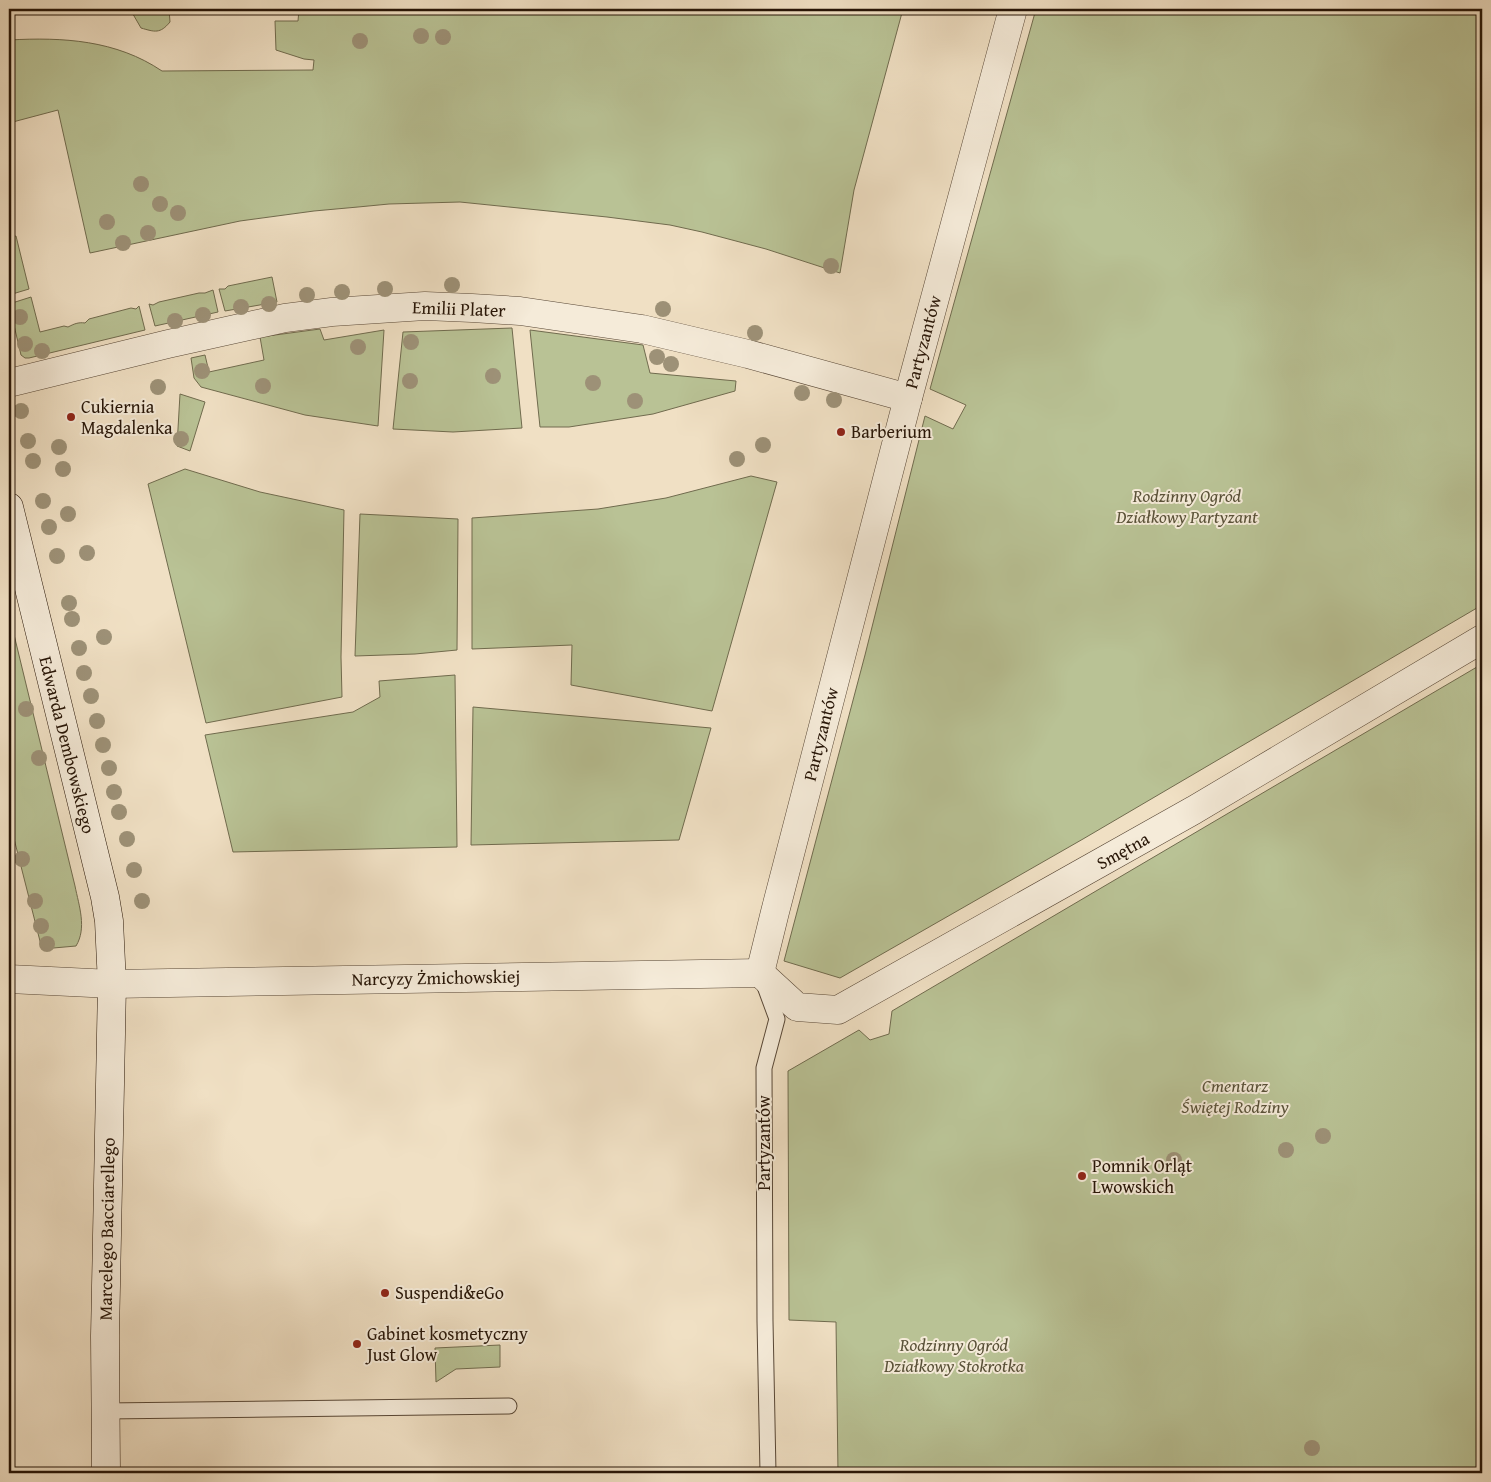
<svg xmlns="http://www.w3.org/2000/svg" width="1491" height="1482" font-family="'Gentium Book Plus',serif">
<style>
.green{fill:#b9c295;stroke:#706b4e}
.lines{fill:none;stroke-linecap:round;stroke-linejoin:round}
.lane-casing{stroke:#584736;stroke-width:17}
.street-casing{stroke:#584736;stroke-width:29}
.secondary-casing{stroke:#261406;stroke-width:29}
.lane{stroke:#f5ebd9;stroke-width:15}
.street{stroke:#f5ebd9;stroke-width:28}
.secondary{stroke:#f5ebd9;stroke-width:28}
.tree{fill:#9d9177}
.poi-dot{fill:#8f2418;stroke:#f5ebd9;stroke-width:2}
.labels{text-anchor:middle;stroke-width:4;stroke-linejoin:round;paint-order:stroke}
.street-label{font-size:18px;fill:#261406;stroke:#f5ebd9}
.poi-label{font-size:18px;fill:#261406;stroke:#f5ebd9;text-anchor:start}
.park-label{font-size:18px;font-style:italic;fill:#595138;stroke:#f5ebd9}
</style>
<rect width="100%" height="100%" fill="#f0e0c4"/>
<filter id="stains"><feTurbulence type="fractalNoise" baseFrequency=".004" numOctaves="4"/><feColorMatrix values="0 0 0 0 .2 0 0 0 0 .09 0 0 0 0 .02 0 0 0 .5 -.17"/></filter>
<radialGradient id="worn" r=".72"><stop offset=".6" stop-color="#630" stop-opacity="0"/><stop offset="1" stop-color="#630" stop-opacity=".3"/></radialGradient>
<g class="green">
<path d="M 130,9 L 169,9 L 170,22 C 160,34 155,32 141,28 Z"/>
<path d="M 299,9 L 903,9 L 854,190 L 840,273 L 766,249 L 702,232 L 670,225 L 607,217 L 460,202 L 389,204 L 358,207 L 314,211 L 240,221 L 90,253 L 58,110 L 9,123 L 9,40 C 63,37 116,40 162,71 L 313,70 L 314,60 L 304,59 L 276,50 L 275,21 L 298,21 Z"/>
<polygon points="1036,9 1482,9 1482,605 1083,839 840,978 784,961 865,655 925,416 953,429 966,405 930,389"/>
<polygon points="16,236 29,289 9,295 9,237"/>
<polygon points="272,277 277,302 225,311 219,289 225,289 228,286"/>
<polygon points="213,290 218,312 155,326 149,304 153,305 159,302 199,293 205,293"/>
<path d="M 31,297 L 40,332 L 64,326 L 68,327 C 74,324 78,322 85,323 L 89,319 L 131,308 L 136,309 L 139,306 L 145,330 L 29,358 L 25,358 L 21,355 L 9,304 Z"/>
<polygon points="512,328 522,428 453,432 393,429 403,332"/>
<polygon points="320,329 324,340 384,330 378,426 305,415 201,387 194,378 191,358 205,355 209,372 264,360 260,337"/>
<polygon points="530,330 643,345 650,373 736,381 735,391 653,414 569,427 540,427"/>
<polygon points="180,394 205,402 190,451 177,446"/>
<polygon points="185,469 260,492 344,510 341,657 342,697 206,723 148,484"/>
<polygon points="751,476 777,482 712,711 571,685 572,645 472,649 472,518 598,509 666,498"/>
<polygon points="360,514 458,519 457,650 415,654 355,656"/>
<path d="M 9,614 L 75,886 C 79,906 87,928 76,946 L 42,949 L 9,819 Z"/>
<polygon points="1482,664 1482,1473 838,1473 836,1322 789,1320 788,1071 859,1030 870,1040 889,1034 892,1011"/>
<polygon points="455,675 457,847 233,852 205,735 353,712 380,697 379,681"/>
<polygon points="473,707 711,728 679,840 471,845"/>
<polygon points="500,1345 500,1367 456,1369 436,1382 435,1348"/>
</g>
<g class="lines">
<g class="lane-casing">
<g id="lane">
<polyline points="763,981 777,1019 764,1068 765,1321 768,1473"/>
<polyline points="105,1411 509,1406"/>
</g>
</g>
<g class="street-casing">
<g id="street">
<polyline points="9,383 168,344 285,318 332,312 425,306 472,308 520,311 642,329 748,354 908,398"/>
<polyline points="760,973 775,912 908,398 1013,9"/>
<polyline points="760,973 797,1007 838,1010 1194,810 1482,639"/>
<polyline points="9,979 112,984 760,973"/>
</g>
</g>
<g class="secondary-casing">
<polyline id="secondary" points="9,507 105,897 109,921 112,984 105,1336 106,1473"/>
</g>
<use href="#lane" class="lane"/>
<use href="#street" class="street"/>
<use href="#secondary" class="secondary"/>
</g>
<g class="tree">
<circle cx="421" cy="36" r="8"/>
<circle cx="443" cy="37" r="8"/>
<circle cx="360" cy="41" r="8"/>
<circle cx="141" cy="184" r="8"/>
<circle cx="160" cy="204" r="8"/>
<circle cx="178" cy="213" r="8"/>
<circle cx="107" cy="222" r="8"/>
<circle cx="148" cy="233" r="8"/>
<circle cx="123" cy="243" r="8"/>
<circle cx="831" cy="266" r="8"/>
<circle cx="452" cy="285" r="8"/>
<circle cx="385" cy="289" r="8"/>
<circle cx="342" cy="292" r="8"/>
<circle cx="307" cy="295" r="8"/>
<circle cx="269" cy="304" r="8"/>
<circle cx="241" cy="307" r="8"/>
<circle cx="663" cy="309" r="8"/>
<circle cx="203" cy="315" r="8"/>
<circle cx="20" cy="317" r="8"/>
<circle cx="175" cy="321" r="8"/>
<circle cx="755" cy="333" r="8"/>
<circle cx="411" cy="342" r="8"/>
<circle cx="25" cy="344" r="8"/>
<circle cx="358" cy="347" r="8"/>
<circle cx="42" cy="351" r="8"/>
<circle cx="657" cy="357" r="8"/>
<circle cx="671" cy="364" r="8"/>
<circle cx="202" cy="371" r="8"/>
<circle cx="493" cy="376" r="8"/>
<circle cx="410" cy="381" r="8"/>
<circle cx="593" cy="383" r="8"/>
<circle cx="263" cy="386" r="8"/>
<circle cx="158" cy="387" r="8"/>
<circle cx="802" cy="393" r="8"/>
<circle cx="834" cy="400" r="8"/>
<circle cx="635" cy="401" r="8"/>
<circle cx="21" cy="411" r="8"/>
<circle cx="181" cy="439" r="8"/>
<circle cx="28" cy="441" r="8"/>
<circle cx="763" cy="445" r="8"/>
<circle cx="59" cy="447" r="8"/>
<circle cx="737" cy="459" r="8"/>
<circle cx="33" cy="461" r="8"/>
<circle cx="63" cy="469" r="8"/>
<circle cx="43" cy="501" r="8"/>
<circle cx="68" cy="514" r="8"/>
<circle cx="49" cy="527" r="8"/>
<circle cx="87" cy="553" r="8"/>
<circle cx="57" cy="556" r="8"/>
<circle cx="69" cy="603" r="8"/>
<circle cx="72" cy="619" r="8"/>
<circle cx="104" cy="637" r="8"/>
<circle cx="79" cy="648" r="8"/>
<circle cx="84" cy="673" r="8"/>
<circle cx="91" cy="696" r="8"/>
<circle cx="26" cy="709" r="8"/>
<circle cx="97" cy="721" r="8"/>
<circle cx="103" cy="745" r="8"/>
<circle cx="39" cy="758" r="8"/>
<circle cx="109" cy="768" r="8"/>
<circle cx="114" cy="792" r="8"/>
<circle cx="119" cy="812" r="8"/>
<circle cx="127" cy="839" r="8"/>
<circle cx="22" cy="859" r="8"/>
<circle cx="134" cy="870" r="8"/>
<circle cx="35" cy="901" r="8"/>
<circle cx="142" cy="901" r="8"/>
<circle cx="41" cy="926" r="8"/>
<circle cx="47" cy="944" r="8"/>
<circle cx="1323" cy="1136" r="8"/>
<circle cx="1286" cy="1150" r="8"/>
<circle cx="1174" cy="1160" r="8"/>
<circle cx="1312" cy="1448" r="8"/>
</g>
<g class="poi-dot">
<circle cx="71" cy="417" r="5"/>
<circle cx="841" cy="432" r="5"/>
<circle cx="1082" cy="1176" r="5"/>
<circle cx="385" cy="1293" r="5"/>
<circle cx="357" cy="1344" r="5"/>
</g>
<g class="labels">
<g class="street-label">
<text transform="translate(459 309) rotate(2)" y="6">Emilii Plater</text>
<text transform="translate(923 342) rotate(-75)" y="6">Partyzantów</text>
<text transform="translate(821 734) rotate(-76)" y="6">Partyzantów</text>
<text transform="translate(67 745) rotate(76)" y="6">Edwarda Dembowskiego</text>
<text transform="translate(1123 851) rotate(-29)" y="6">Smętna</text>
<text transform="translate(436 978) rotate(-1)" y="6">Narcyzy Żmichowskiej</text>
<text transform="translate(764 1143) rotate(-90)" y="6">Partyzantów</text>
<text transform="translate(107 1229) rotate(-89)" y="6">Marcelego Bacciarellego</text>
</g>
<g class="poi-label">
<text x="81" y="413">Cukiernia<tspan x="81" dy="21">Magdalenka</tspan></text>
<text x="851" y="438">Barberium</text>
<text x="1092" y="1172">Pomnik Orląt<tspan x="1092" dy="21">Lwowskich</tspan></text>
<text x="395" y="1299">Suspendi&amp;eGo</text>
<text x="367" y="1340">Gabinet kosmetyczny<tspan x="367" dy="21">Just Glow</tspan></text>
</g>
<g class="park-label">
<text x="1187" y="502">Rodzinny Ogród<tspan x="1187" dy="21">Działkowy Partyzant</tspan></text>
<text x="1235" y="1092">Cmentarz<tspan x="1235" dy="21">Świętej Rodziny</tspan></text>
<text x="954" y="1351">Rodzinny Ogród<tspan x="954" dy="21">Działkowy Stokrotka</tspan></text>
</g>
</g>
<rect width="1491" height="1482" fill="none" stroke="#f0e0c4" stroke-width="30"/>
<rect x="10" y="10" width="1471" height="1462" fill="none" stroke="#261406" stroke-width="2.5"/>
<rect x="15" y="15" width="1461" height="1452" fill="none" stroke="#261406"/>
<rect width="100%" height="100%" filter="url(#stains)"/>
<rect width="100%" height="100%" fill="url(#worn)"/>
</svg>
